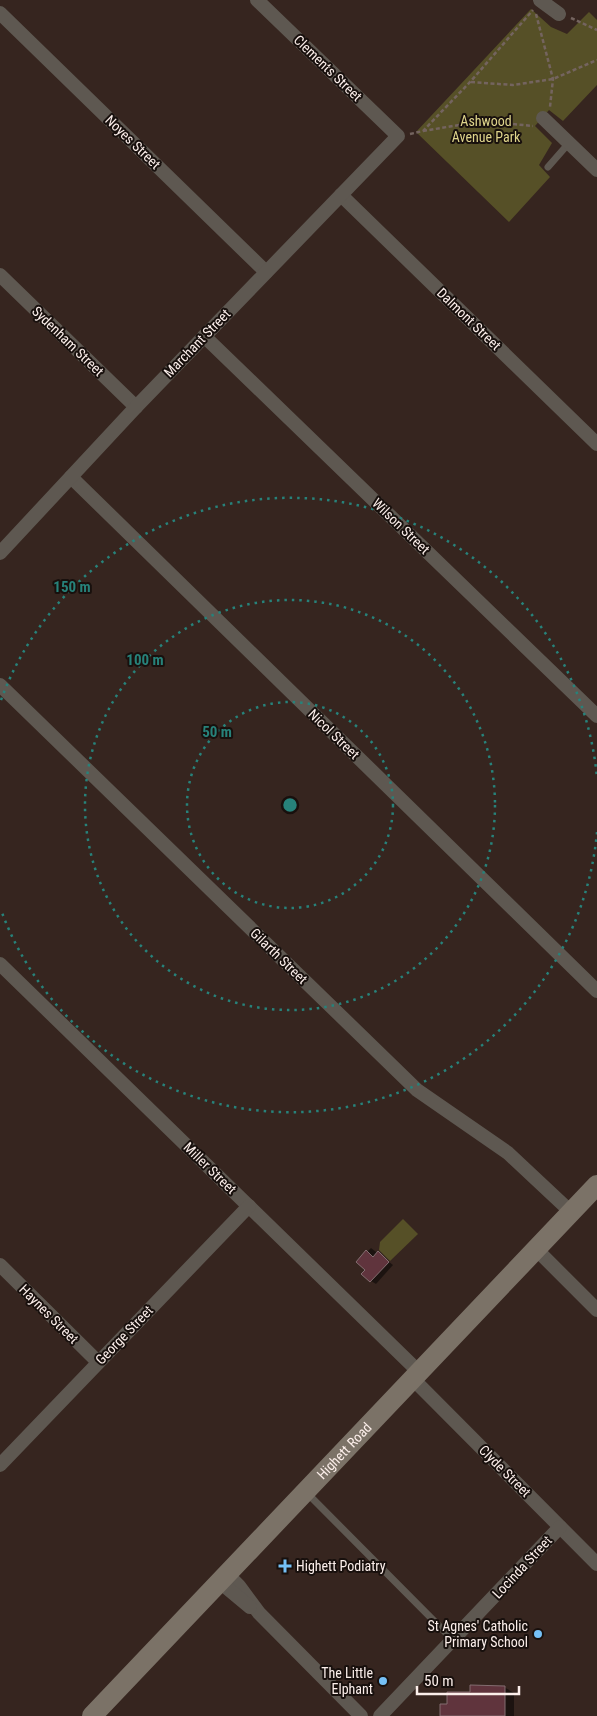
<svg xmlns="http://www.w3.org/2000/svg" width="597" height="1716" font-family="'Roboto Condensed',sans-serif">
<style>
.green{fill:#565027}
.shadow{fill:#0007}
.building{fill:#60343d;stroke:#836d70}
.lines{fill:none;stroke-linecap:round;stroke-linejoin:round}
.path{stroke:#74645f;stroke-width:2.5;stroke-dasharray:4 2.5;stroke-linecap:butt}
.lane{stroke:#5e5851;stroke-width:7}
.street{stroke:#5e5851;stroke-width:14}
.secondary{stroke:#7b7267;stroke-width:20}
.ring{fill:none;stroke:#27827a;stroke-width:2.5;stroke-dasharray:2.5 5}
.poi-dot{fill:#75c0f6;stroke:#18100d;stroke-width:2}
.labels{text-anchor:middle;stroke-width:4;stroke-linejoin:round;paint-order:stroke}
.street-label{font-size:14px;fill:#fcefeb;stroke:#18100d}
.park-label{font-size:14px;fill:#dfd58c;stroke:#18100d}
.poi-label{font-size:14px;fill:#fcefeb;stroke:#18100d;text-anchor:end}
.centre{fill:#27827a;stroke:#18100d;stroke-width:2.5}
.ring-label{font-size:15px;text-anchor:middle;font-weight:bold;fill:#27827a;stroke:#18100d;stroke-width:4;stroke-linejoin:round;paint-order:stroke}
</style>
<rect width="100%" height="100%" fill="#36251f"/>
<g class="green">
<polygon points="531,9 551,27 567,34 589,12 597,20 597,85 563,121 549,110 535,126 552,143 539,165 550,177 509,222 416,132"/>
<polygon points="403,1219 418,1234 390,1261 379,1250 380,1242"/>
</g>
<g class="shadow">
<polygon points="371,1248 393,1265 376,1284 371,1281 367,1270 367,1252"/>
<polygon points="504,1687 514,1693 514,1716 441,1716 448,1705 471,1693"/>
</g>
<g class="building">
<polygon points="366,1250 373,1257 378,1251 389,1262 370,1282 361,1274 365,1270 356,1262"/>
<polygon points="470,1685 505,1686 505,1716 440,1716 440,1704 447,1704 447,1692 470,1692"/>
</g>
<g class="lines">
<g class="path">
<polyline points="536,14 553,79 550,107"/>
<polyline points="571,18 597,30"/>
<polyline points="471,82 513,85 553,79 597,60"/>
<polyline points="423,131 483,121 533,126"/>
<polyline points="410,134 423,131 471,81 533,10"/>
</g>
<g class="lane">
<polyline points="548,167 569,143"/>
<polyline points="307,1493 453,1640"/>
</g>
<g class="street">
<polyline points="540,0 559,14"/>
<polyline points="0,13 266,272"/>
<polyline points="543,118 597,170"/>
<polyline points="341,195 597,444"/>
<polyline points="0,275 136,407"/>
<polyline points="204,336 597,716"/>
<polyline points="71,477 597,991"/>
<polyline points="0,553 136,407 398,136 257,0"/>
<polyline points="0,685 417,1090 508,1153 571,1212"/>
<polyline points="0,964 419,1372"/>
<polyline points="536,1249 597,1310"/>
<polyline points="0,1265 98,1362"/>
<polyline points="413,1379 597,1564"/>
<polyline points="0,1465 249,1206"/>
<polyline points="227,1574 239,1586 259,1613 361,1716"/>
<polyline points="220,1582 250,1607"/>
<polyline points="380,1716 560,1527"/>
</g>
<path class="secondary" id="s1" d="M 92,1716 L 597,1185"/>
</g>
<g class="ring">
<circle cx="290" cy="805" r="103"/>
<circle cx="290" cy="805" r="205"/>
<path d="M597 832A308 308 0 0 1 1 910M1 700A308 308 0 0 1 597 778"/>
</g>
<g class="poi-dot">
<path d="M282.5 1558.5h5v5h5v5h-5v5h-5v-5h-5v-5h5z"/>
<circle cx="538" cy="1634" r="5"/>
<circle cx="383" cy="1681" r="5"/>
</g>
<g class="labels">
<g class="street-label">
<text transform="translate(328 68) rotate(44)" y="5">Clements Street</text>
<text transform="translate(133 142) rotate(44)" y="5">Noyes Street</text>
<text transform="translate(469 319) rotate(44)" y="5">Dalmont Street</text>
<text transform="translate(68 341) rotate(44)" y="5">Sydenham Street</text>
<text transform="translate(197 343) rotate(-46)" y="5">Marchant Street</text>
<text transform="translate(401 526) rotate(44)" y="5">Wilson Street</text>
<text transform="translate(334 734) rotate(44)" y="5">Nicol Street</text>
<text transform="translate(279 956) rotate(44)" y="5">Gilarth Street</text>
<text transform="translate(210 1168) rotate(44)" y="5">Miller Street</text>
<text transform="translate(49 1314) rotate(45)" y="5">Haynes Street</text>
<text transform="translate(124 1335) rotate(-46)" y="5">George Street</text>
<text dy="5" stroke="none"><textPath href="#s1" startOffset="366">Highett Road</textPath></text>
<text transform="translate(505 1471) rotate(45)" y="5">Clyde Street</text>
<text transform="translate(522 1567) rotate(-47)" y="5">Locinda Street</text>
</g>
<g class="park-label">
<text x="486" y="126">Ashwood<tspan x="486" dy="16">Avenue Park</tspan></text>
</g>
<g class="poi-label">
<text x="296" y="1571" text-anchor="start">Highett Podiatry</text>
<text x="528" y="1631">St Agnes' Catholic<tspan x="528" dy="16">Primary School</tspan></text>
<text x="373" y="1678">The Little<tspan x="373" dy="16">Elphant</tspan></text>
</g>
</g>
<circle cx="290" cy="805" r="8" class="centre"/>
<g class="ring-label">
<text x="72" y="592">150 m</text>
<text x="145" y="665">100 m</text>
<text x="217" y="737">50 m</text>
</g>
<path d="M417 1686v8h102v-8" fill="none" stroke="#fcefeb" stroke-width="2.5"/>
<text x="424" y="1686" font-size="15" fill="#fcefeb" stroke="#18100d" stroke-width="4" paint-order="stroke">50 m</text>
</svg>
